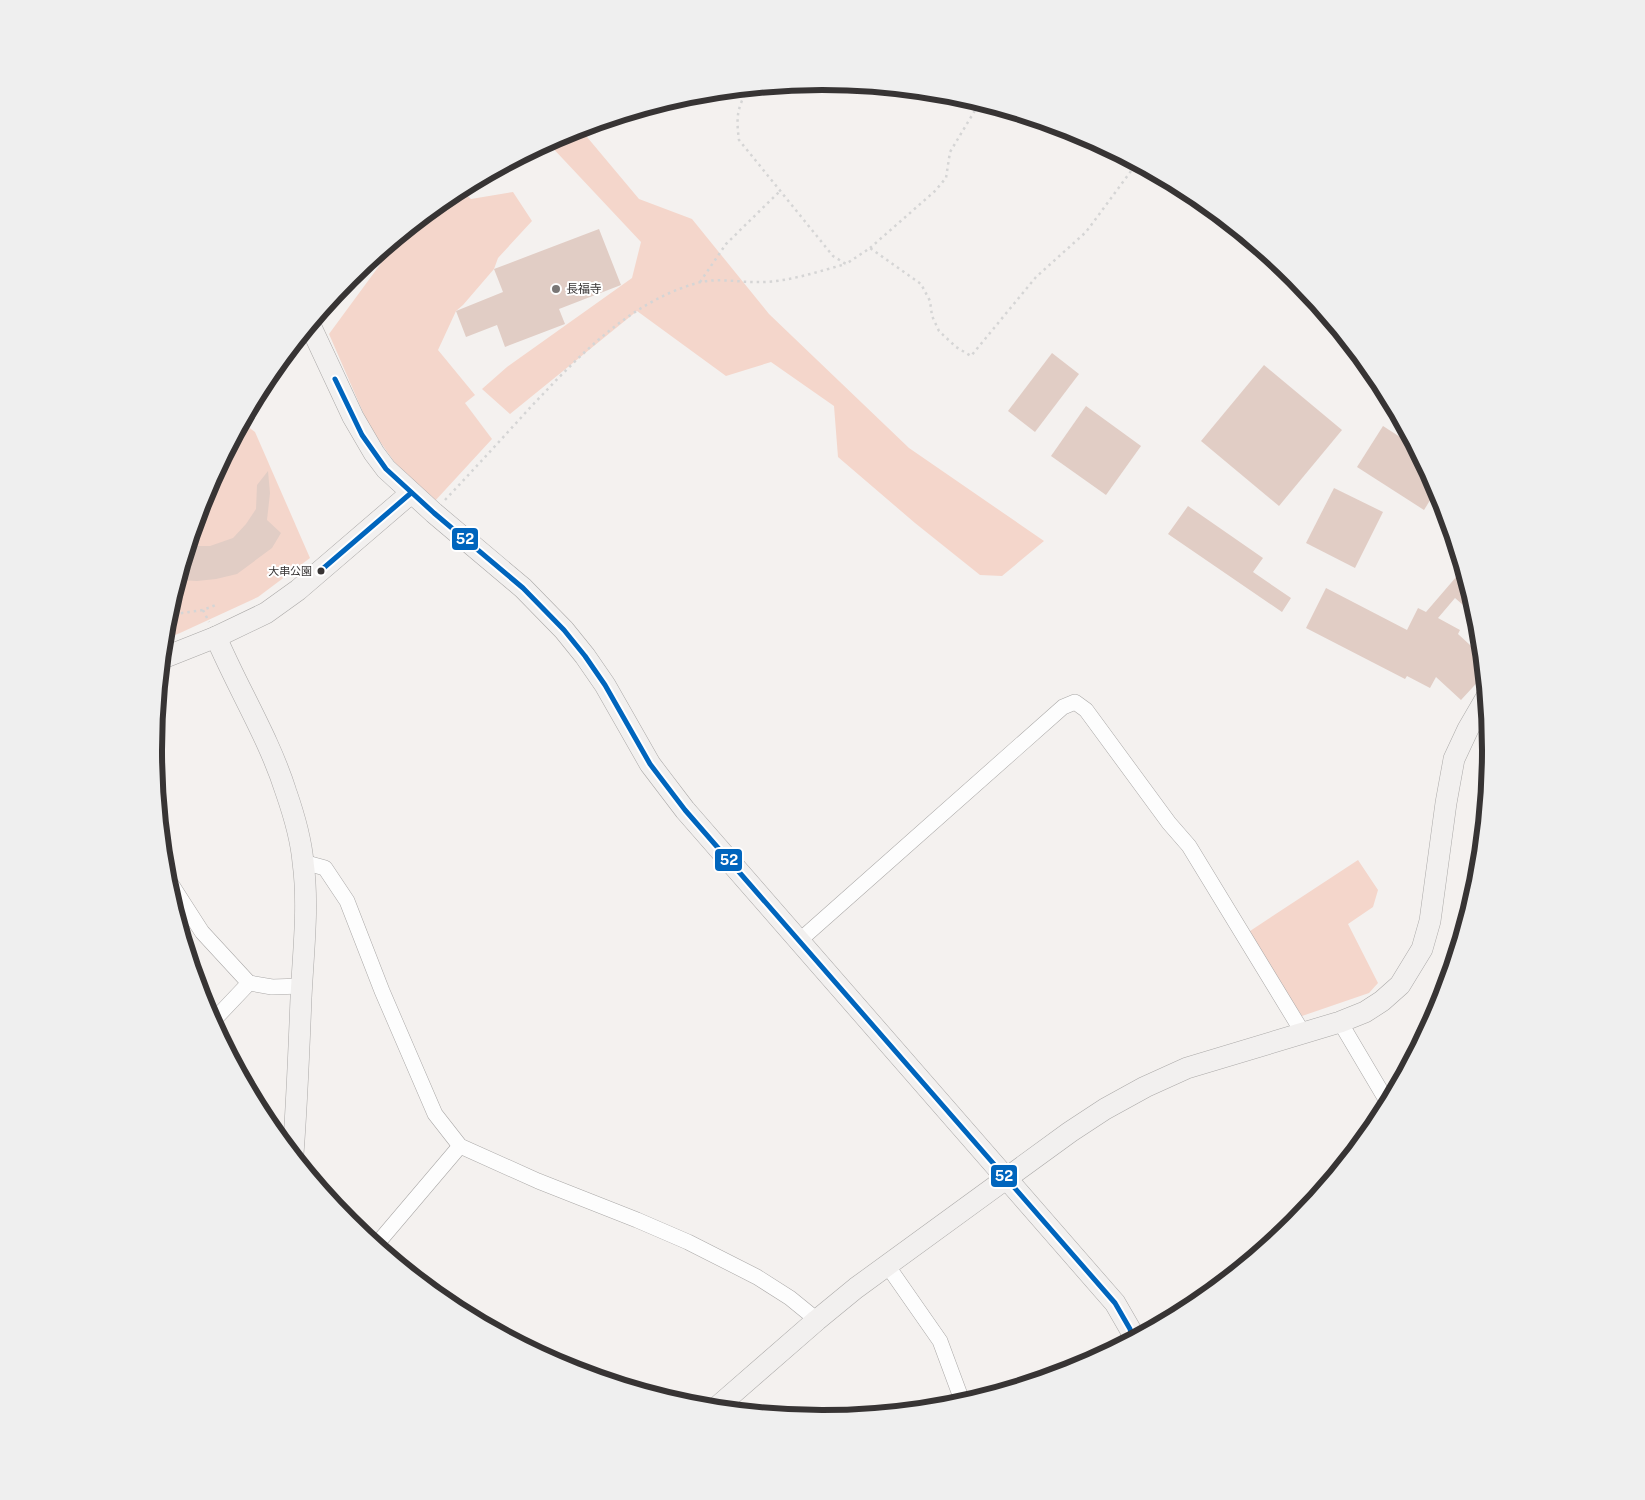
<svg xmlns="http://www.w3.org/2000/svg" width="1645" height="1500" font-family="'Public Sans','Noto Sans JP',sans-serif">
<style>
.green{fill:#f4d6cb}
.building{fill:#e1cdc5}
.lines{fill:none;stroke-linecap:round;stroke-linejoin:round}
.street-casing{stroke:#aaa8a7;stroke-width:16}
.secondary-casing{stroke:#aaa8a7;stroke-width:22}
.path{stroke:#d5d5d5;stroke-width:2.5;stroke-dasharray:2.5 4;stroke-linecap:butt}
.street{stroke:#fdfdfd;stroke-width:15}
.secondary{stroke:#f2f0ef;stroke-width:21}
.bus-1-casing{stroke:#fff;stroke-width:9}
.bus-1{stroke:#0065bd;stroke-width:5}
.poi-dot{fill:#797675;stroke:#fff;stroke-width:2}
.bus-dot{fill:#373434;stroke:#fff;stroke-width:2}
.labels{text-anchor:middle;stroke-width:4;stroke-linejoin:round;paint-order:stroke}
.bus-label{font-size:11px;fill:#373434;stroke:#fff;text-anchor:end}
.poi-label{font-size:12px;fill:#373434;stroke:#fff;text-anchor:start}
.rim{fill:none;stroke:#373434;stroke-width:6}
.line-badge{stroke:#fff;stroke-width:2}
.badge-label{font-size:14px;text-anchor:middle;font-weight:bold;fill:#fff}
</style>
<rect width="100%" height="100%" fill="#f4f1ef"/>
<g class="green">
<polygon points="576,129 587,137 639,199 692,219 769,314 909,448 1044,541 1002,576 980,575 915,523 838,457 834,406 771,362 726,376 637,311 510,414 482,389 507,367 632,278 641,242 548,143 492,172 567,132"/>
<polygon points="460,189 471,199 513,192 532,221 498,258 494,269 463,305 456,311 438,350 475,395 465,403 492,439 434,502 398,467 369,426 329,334 404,232 451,194"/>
<polygon points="243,423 255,432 310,558 258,597 180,633 165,639 167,619 205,494"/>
<polygon points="1358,860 1378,890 1373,907 1348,924 1378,983 1369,993 1302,1016 1247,933"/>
</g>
<g class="building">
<polygon points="599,229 621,285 559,309 565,324 505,347 497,325 466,337 456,311 503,292 494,269"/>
<polygon points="1052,353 1079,374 1035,432 1008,411"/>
<polygon points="1264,365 1342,430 1279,506 1201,441"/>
<polygon points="1086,406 1141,446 1106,495 1051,456"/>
<polygon points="1383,426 1414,446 1437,489 1424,510 1357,467"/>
<polygon points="268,471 270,493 267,520 281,533 272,548 237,574 216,579 197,581 179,580 189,546 210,546 233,538 246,524 256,509 257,485"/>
<polygon points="1334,488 1383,512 1355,568 1306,543"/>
<polygon points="1188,506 1263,558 1253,572 1291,598 1282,612 1168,534"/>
<polygon points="1463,569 1478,618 1455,598 1438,618 1460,630 1458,634 1482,656 1484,675 1461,700 1436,677 1430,688 1407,676 1405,679 1306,628 1326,588 1407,630 1418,608 1426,612"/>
</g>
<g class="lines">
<g class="street-casing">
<g id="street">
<polyline points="303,862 325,868 347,901 382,991 435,1114 460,1146 538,1181 637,1220 688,1242 757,1277 790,1298 817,1320"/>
<polyline points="166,876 202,932 249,983 272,987 302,986"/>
<polyline points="799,941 1063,707 1075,702 1086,710 1169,823 1189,846 1303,1033"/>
<polyline points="213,1021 249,983"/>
<polyline points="1340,1022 1388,1103"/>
<polyline points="376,1245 460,1146"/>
<polyline points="887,1265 940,1341 963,1403"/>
</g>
</g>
<g class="secondary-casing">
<g id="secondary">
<polyline points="310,325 353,417 374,453 386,469 434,513 523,588 564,630 585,656 605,685 650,764 685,810 1115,1303 1130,1329 1133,1339"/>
<path d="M 216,637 C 238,689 269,738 286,792 C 294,815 301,839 303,862 C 309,906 303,954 301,998 C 299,1050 297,1102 293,1154"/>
<polyline points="163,658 216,637 266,613 298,590 411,493"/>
<polyline points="716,1408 817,1320 856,1288 1070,1132 1105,1109 1145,1087 1187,1068 1340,1022 1365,1012 1382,1001 1400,985 1422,949 1430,921 1446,803 1454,759 1468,729 1486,698"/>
</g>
</g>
<g class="path">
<path d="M 748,89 C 737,108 736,117 739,140 L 833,256 L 846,264 L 870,248 L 921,284 L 930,301 L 932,316 L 939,331 L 956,347 L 971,356 L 1036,277 L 1086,232 L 1137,163"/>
<polyline points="870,248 935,191 946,178 950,152 980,102"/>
<polyline points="700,282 726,244 780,191"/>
<path d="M 445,500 C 473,470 500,441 527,411 C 576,359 627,303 697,283 C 719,277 740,283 761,282 C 788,282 820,271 846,264"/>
<polyline points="203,610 209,622"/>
<polyline points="168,615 203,610 218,604"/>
</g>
<use href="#street" class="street"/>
<use href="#secondary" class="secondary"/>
<g class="bus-1-casing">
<g id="bus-1">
<polyline points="335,379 362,435 386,469 434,513 523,588 564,630 585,656 605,685 650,764 685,810 1115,1303 1130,1329 1133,1339"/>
<polyline points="319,572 411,493"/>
</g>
</g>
<use href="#bus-1" class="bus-1"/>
</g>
<circle class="poi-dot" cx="556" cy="289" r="5"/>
<circle class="bus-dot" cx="321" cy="571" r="4.5"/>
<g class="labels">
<g class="bus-label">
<text x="312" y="575">大串公園</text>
</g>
<g class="poi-label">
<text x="566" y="293">長福寺</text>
</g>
</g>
<path d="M0 0H1645V1500H0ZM162 750a660 660 0 1 1 1320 0a660 660 0 1 1-1320 0Z" fill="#efefef" fill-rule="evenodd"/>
<path class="rim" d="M162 750a660 660 0 1 1 1320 0a660 660 0 1 1-1320 0Z"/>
<g class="line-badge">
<rect x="451" y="527" width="28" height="24" rx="5" fill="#0065bd"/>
<rect x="714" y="848" width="29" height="24" rx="5" fill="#0065bd"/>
<rect x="990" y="1164" width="28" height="24" rx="5" fill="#0065bd"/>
</g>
<g class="badge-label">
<text x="465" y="544">52</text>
<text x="729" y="865">52</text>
<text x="1004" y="1181">52</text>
</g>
</svg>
